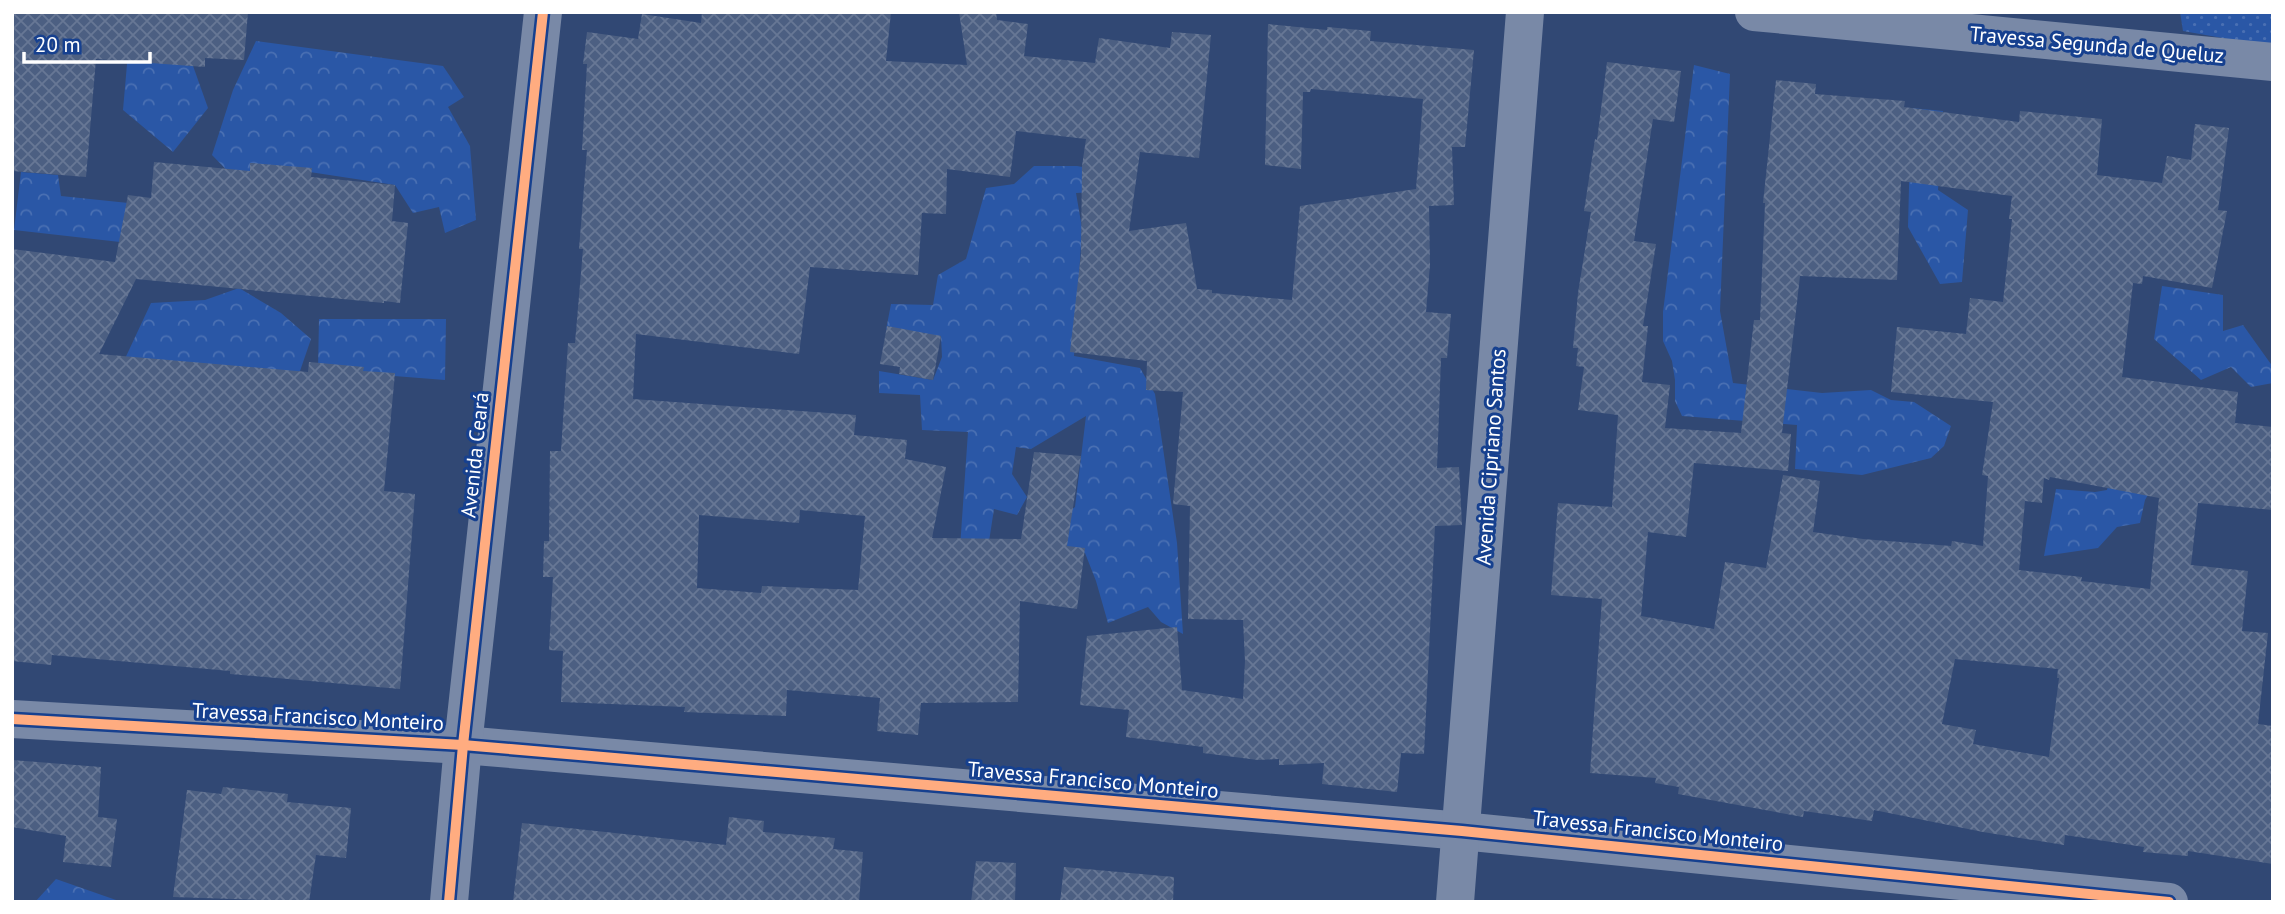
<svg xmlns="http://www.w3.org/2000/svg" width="2285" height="914" font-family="'PT Sans',sans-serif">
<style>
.grass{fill:url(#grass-dots)}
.forest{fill:url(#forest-crowns)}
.building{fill:url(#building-cross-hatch);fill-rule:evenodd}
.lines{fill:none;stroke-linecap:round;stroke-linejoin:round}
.minor{stroke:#7989a7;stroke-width:38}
.tertiary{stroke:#7989a7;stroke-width:38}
.cycleway-casing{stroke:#16408f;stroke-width:15}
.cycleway{stroke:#ffac80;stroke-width:10}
.labels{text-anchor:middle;stroke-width:6;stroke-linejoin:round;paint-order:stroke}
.street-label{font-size:21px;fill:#fff;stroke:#16408f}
</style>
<defs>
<pattern id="grass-dots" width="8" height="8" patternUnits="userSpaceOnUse" patternTransform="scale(1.75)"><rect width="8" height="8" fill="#2a57a6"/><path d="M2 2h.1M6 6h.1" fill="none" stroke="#4a70b3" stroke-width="1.8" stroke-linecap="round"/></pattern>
<pattern id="forest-crowns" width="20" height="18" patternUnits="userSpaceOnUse" patternTransform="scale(1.75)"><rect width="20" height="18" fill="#2a57a6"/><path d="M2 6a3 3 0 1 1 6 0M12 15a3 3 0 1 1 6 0" fill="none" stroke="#4a70b3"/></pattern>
<pattern id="building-cross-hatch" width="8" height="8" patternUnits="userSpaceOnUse" patternTransform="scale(1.75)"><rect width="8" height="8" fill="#4c5f82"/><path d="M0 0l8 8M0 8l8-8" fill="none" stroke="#677795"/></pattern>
</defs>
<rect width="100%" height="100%" fill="#314874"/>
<polygon class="grass" points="2180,12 2273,12 2273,47 2183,31"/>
<g class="forest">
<polygon points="130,30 182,35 208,108 173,152 123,110"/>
<polygon points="256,41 443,66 464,97 448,107 470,146 476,220 445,233 439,207 413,213 395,185 251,163 248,192 212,155 233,90"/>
<polygon points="1694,65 1730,74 1720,311 1733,383 1822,393 1871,390 1891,400 1914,402 1951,426 1944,446 1931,458 1862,475 1795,469 1797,425 1682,416 1675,401 1675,380 1672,361 1663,341 1663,312"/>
<polygon points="1911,108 1943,111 1938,190 1968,210 1962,282 1940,284 1908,227"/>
<polygon points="1034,166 1077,166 1117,173 1128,190 1076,193 1082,228 1074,356 1140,368 1155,394 1177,543 1183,634 1161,622 1148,607 1108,623 1096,581 1085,553 1055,549 1055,523 1075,507 1086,416 1031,449 1016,447 1012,474 1027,497 1017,515 994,509 984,574 958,577 968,432 922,430 920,395 879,393 879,371 933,380 942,357 941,336 886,330 891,304 933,305 938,275 966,259 986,188 1014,184"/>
<polygon points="21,172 58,175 61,196 138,204 129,243 14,230"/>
<polygon points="2162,286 2223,295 2223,331 2243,325 2273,367 2273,383 2251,387 2231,367 2201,380 2154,339"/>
<polygon points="239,288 281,313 311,339 300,371 243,402 122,365 151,303 205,300"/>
<polygon points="319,319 446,319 445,380 318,370"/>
<polygon points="2113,469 2153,486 2145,500 2140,523 2117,527 2098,548 2044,556 2056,489 2095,492 2107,490"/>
<polygon points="56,879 116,900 117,902 35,902"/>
</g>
<g class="building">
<polygon points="12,12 248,12 244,60 205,58 205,67 96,59 86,177 12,171"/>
<path d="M 702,12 L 891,12 L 886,61 L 967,65 L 959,12 L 996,12 L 997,20 L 1028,24 L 1024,56 L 1095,63 L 1099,38 L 1170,48 L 1172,32 L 1211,35 L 1199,158 L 1140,152 L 1129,231 L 1186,223 L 1197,289 L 1212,290 L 1212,293 L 1292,300 L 1300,206 L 1416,189 L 1423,99 L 1311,89 L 1310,92 L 1303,92 L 1301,169 L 1265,165 L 1268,24 L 1327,30 L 1327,27 L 1371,31 L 1370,41 L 1474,50 L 1465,147 L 1452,147 L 1454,205 L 1429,206 L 1430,265 L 1426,312 L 1451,314 L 1447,358 L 1441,358 L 1437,468 L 1459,467 L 1462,525 L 1435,526 L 1424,754 L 1401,753 L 1397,792 L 1322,784 L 1324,763 L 1279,765 L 1279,759 L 1258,760 L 1203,753 L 1203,747 L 1126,737 L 1129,710 L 1080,705 L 1087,636 L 1177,627 L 1182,690 L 1243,699 L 1245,661 L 1243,620 L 1188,619 L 1190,506 L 1173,504 L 1183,392 L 1146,390 L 1147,361 L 1070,352 L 1081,254 L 1082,166 L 1086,139 L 1016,131 L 1010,177 L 947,169 L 946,214 L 922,213 L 918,275 L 810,267 L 799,354 L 636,334 L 633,399 L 856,415 L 854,435 L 907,440 L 905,459 L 946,467 L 932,538 L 1021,539 L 1034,452 L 1081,456 L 1067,546 L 1085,548 L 1077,609 L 1020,601 L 1018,702 L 921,703 L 918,735 L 877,731 L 880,698 L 787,690 L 786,716 L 684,712 L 685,707 L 561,702 L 563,651 L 549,650 L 553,577 L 543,577 L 544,541 L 549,541 L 550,451 L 561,451 L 568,343 L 575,343 L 583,249 L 579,249 L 587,150 L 582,150 L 587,64 L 583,64 L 587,32 L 638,39 L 642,14 L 701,23 ZM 800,510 L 865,516 L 858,590 L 762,586 L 761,593 L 697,588 L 699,515 L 799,523 Z"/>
<path d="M 1607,62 L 1681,71 L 1674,122 L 1653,119 L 1634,241 L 1656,244 L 1643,326 L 1648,326 L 1642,382 L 1670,385 L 1665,428 L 1741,433 L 1754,320 L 1760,320 L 1765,203 L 1763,203 L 1776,80 L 1816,84 L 1815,94 L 1905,101 L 1904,107 L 2019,122 L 2020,111 L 2102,119 L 2097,175 L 2162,183 L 2167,156 L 2191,160 L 2195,124 L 2229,128 L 2218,210 L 2227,211 L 2212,288 L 2143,276 L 2142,284 L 2133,283 L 2122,377 L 2238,392 L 2235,423 L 2273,427 L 2273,510 L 2198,503 L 2191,565 L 2248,571 L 2242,631 L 2268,633 L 2258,724 L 2273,726 L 2273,864 L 2188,851 L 2188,856 L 2143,852 L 2144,847 L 2065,835 L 2064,845 L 1983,832 L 1874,810 L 1872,821 L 1804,811 L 1803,817 L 1678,794 L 1679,787 L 1655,783 L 1656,778 L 1590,773 L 1602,599 L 1551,595 L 1558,503 L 1612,507 L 1618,415 L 1578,410 L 1584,367 L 1576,366 L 1578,348 L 1573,348 L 1578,293 L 1591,212 L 1584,211 L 1595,139 L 1597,140 ZM 1901,181 L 2012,196 L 2009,219 L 2012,219 L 2003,302 L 1970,298 L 1966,334 L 1897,327 L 1891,392 L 1993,402 L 1982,475 L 1988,476 L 1983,546 L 1952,541 L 1951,546 L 1863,539 L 1813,532 L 1820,481 L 1783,475 L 1766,568 L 1725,562 L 1714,629 L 1641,616 L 1648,532 L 1686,537 L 1694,463 L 1788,471 L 1791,434 L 1782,433 L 1800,276 L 1897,280 ZM 2050,477 L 2159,498 L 2150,589 L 2081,581 L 2082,577 L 2019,570 L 2025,501 L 2042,503 L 2044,478 L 2049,480 ZM 1955,659 L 2058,669 L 2057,678 L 2059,678 L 2049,757 L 1973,744 L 1976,730 L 1942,724 Z"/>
<polygon points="154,162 250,171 250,163 312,168 311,177 395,185 392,221 408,223 400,303 384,301 384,303 136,279 99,354 308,372 309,362 364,367 363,371 395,373 384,491 415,494 400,689 230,674 230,671 52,655 51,665 12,661 12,249 115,262 128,195 151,198"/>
<polygon points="887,326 941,336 933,380 899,374 900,367 880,364"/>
<polygon points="12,760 101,767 98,817 117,819 111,867 63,862 66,836 12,827"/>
<polygon points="223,787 288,794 287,802 351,808 346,858 316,855 309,902 263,902 263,900 173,897 187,790 221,794"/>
<polygon points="729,817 764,821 763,832 835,838 833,849 863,852 859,902 513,902 522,823 726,845"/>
<polygon points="976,861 1016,863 1015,902 971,902"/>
<polygon points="1064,867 1174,877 1173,902 1060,902"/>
</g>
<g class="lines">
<g class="minor">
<polyline points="1754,12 2273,62"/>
<polyline points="12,719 463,745 1462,831"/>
<polyline points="449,902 463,745 543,12"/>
</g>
<g class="tertiary">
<polyline points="1462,831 2169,902"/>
<polyline points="1455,902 1525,12"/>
</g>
<g class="cycleway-casing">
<g id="cycleway">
<polyline points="12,719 463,745 1462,831 2169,902"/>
<polyline points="449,902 463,745 543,12"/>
</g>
</g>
<use href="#cycleway" class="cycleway"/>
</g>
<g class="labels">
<g class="street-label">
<text transform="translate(2097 45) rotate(5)" y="7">Travessa Segunda de Queluz</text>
<text transform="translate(475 455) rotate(-84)" y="7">Avenida Ceará</text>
<text transform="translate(1491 457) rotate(-86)" y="7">Avenida Cipriano Santos</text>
<text transform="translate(318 717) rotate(3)" y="7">Travessa Francisco Monteiro</text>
<text transform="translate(1093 780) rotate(5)" y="7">Travessa Francisco Monteiro</text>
<text transform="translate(1658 831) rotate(6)" y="7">Travessa Francisco Monteiro</text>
</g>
</g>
<rect width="2285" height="914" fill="none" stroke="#ffffff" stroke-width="28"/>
<path d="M24 52v10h126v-10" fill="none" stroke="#ffffff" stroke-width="3.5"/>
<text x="35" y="52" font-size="21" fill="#ffffff" stroke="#16408f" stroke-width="5" paint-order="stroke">20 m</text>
</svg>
